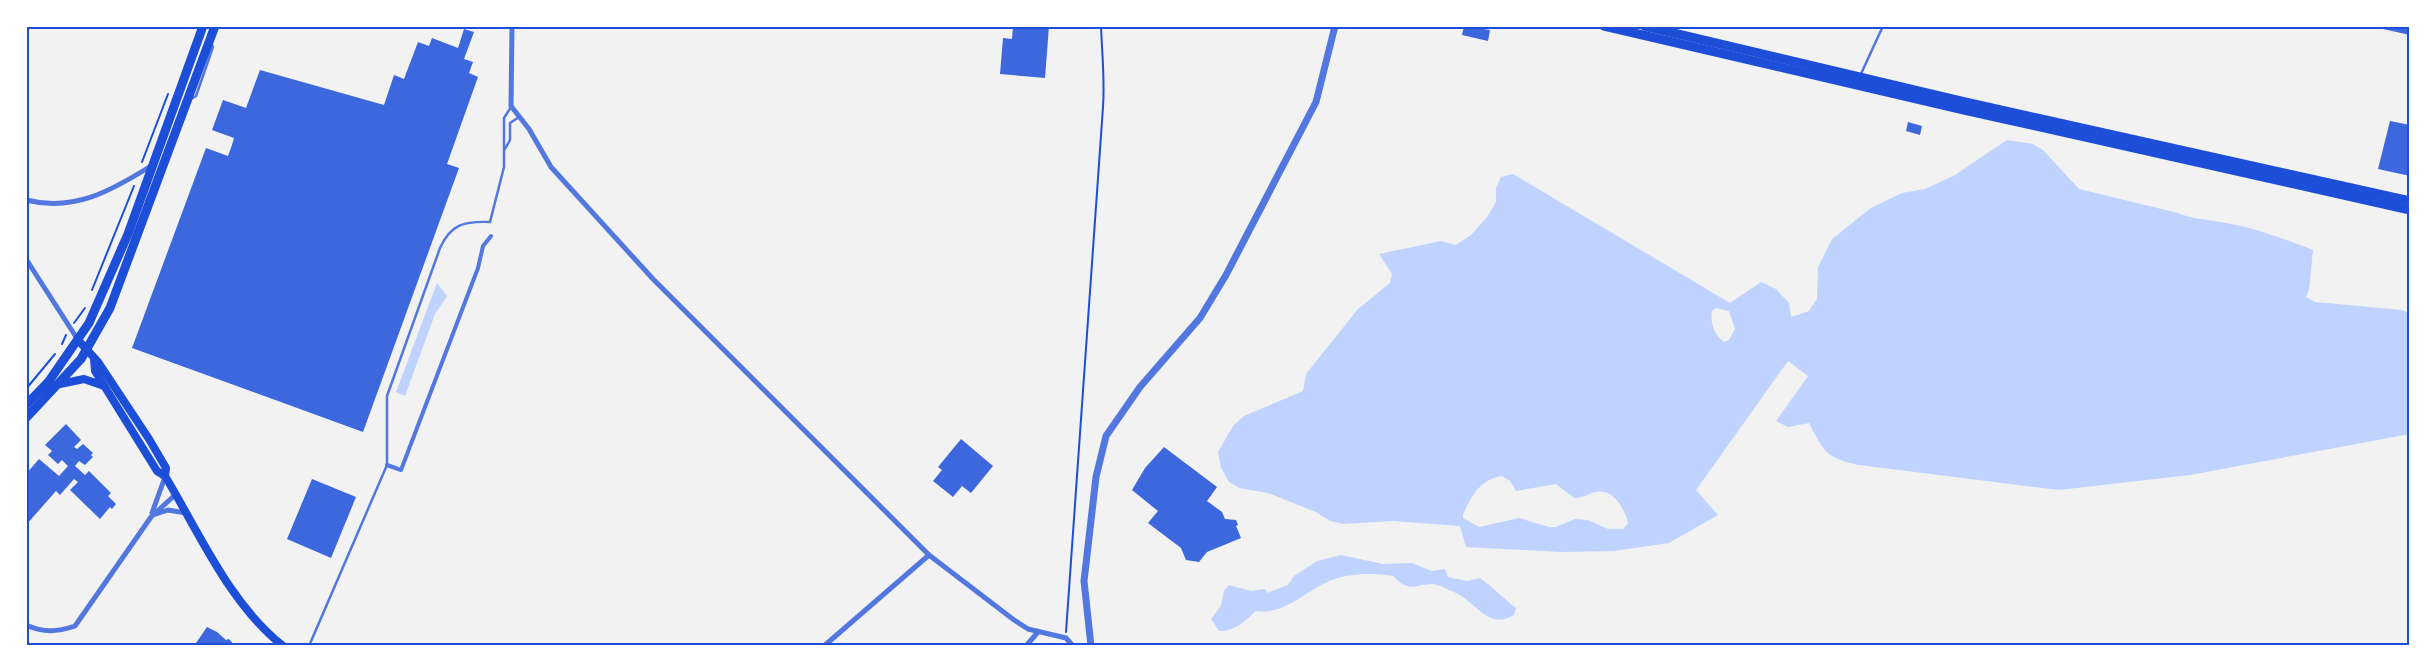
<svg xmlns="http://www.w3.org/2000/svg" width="2436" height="672" font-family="'Public Sans',sans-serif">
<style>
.water{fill:#bfd3fe;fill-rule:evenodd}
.building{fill:#3d67dc}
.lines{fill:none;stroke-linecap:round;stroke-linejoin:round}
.path{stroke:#1d4ed8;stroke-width:2}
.service{stroke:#5277de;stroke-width:2.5}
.pedestrian{stroke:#5277de;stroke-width:4}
.minor{stroke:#5277de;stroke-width:5}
.tertiary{stroke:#5277de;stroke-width:7}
.secondary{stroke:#1d4ed8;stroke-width:8}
.primary{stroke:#1d4ed8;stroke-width:9}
.neatline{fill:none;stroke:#1d4ed8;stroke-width:2}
</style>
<rect width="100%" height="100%" fill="#f2f2f2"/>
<g class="water">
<path d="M 2007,140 L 2033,144 L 2043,150 L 2079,189 L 2178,213 C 2192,219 2205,219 2220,222 C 2252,227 2283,238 2313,250 L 2309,290 L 2306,297 L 2315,302 L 2402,310 L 2410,313 L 2410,434 L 2190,475 L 2059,490 L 1859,465 C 1826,458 1824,452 1809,423 L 1788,427 L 1776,421 L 1808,376 L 1788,361 L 1696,490 L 1718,515 L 1669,543 L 1614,551 L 1562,552 L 1466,547 L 1460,526 L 1393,521 L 1343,524 L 1330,521 L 1316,512 L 1268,493 L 1239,488 L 1229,482 L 1221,468 L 1218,452 L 1233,426 L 1244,416 L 1303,391 L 1306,374 L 1358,309 L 1390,283 L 1392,274 L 1379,254 L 1441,241 L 1456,245 L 1471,235 L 1487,217 L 1496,202 L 1496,188 L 1501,177 L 1513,174 L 1730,303 L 1761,282 L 1776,289 L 1789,303 L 1791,317 L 1809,311 L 1817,299 L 1818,267 L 1832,239 L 1871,208 L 1902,193 L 1925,189 L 1955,175 ZM 1716,308 L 1729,311 L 1735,329 L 1729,340 L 1724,342 C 1714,334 1710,323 1712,311 ZM 1502,476 L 1510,481 L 1516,491 L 1556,484 L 1574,498 C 1583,498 1588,494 1596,492 C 1614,488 1625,510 1628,523 L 1623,529 L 1608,529 L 1588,520 L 1575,519 L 1556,527 L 1549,527 L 1519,518 L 1479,527 L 1463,518 L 1463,514 C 1473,495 1479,480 1502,476 Z"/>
<polygon points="437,283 447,296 435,314 405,396 396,392"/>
<path d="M 1341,555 L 1383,564 L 1412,563 L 1432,571 L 1445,569 L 1448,577 L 1467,581 L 1480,578 C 1493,587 1503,598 1516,608 L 1514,615 C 1488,631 1477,602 1454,592 C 1448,590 1439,584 1432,584 C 1412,585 1410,593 1393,576 C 1376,573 1352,573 1335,579 C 1309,587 1286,616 1256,611 C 1245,621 1236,631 1219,631 L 1211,619 L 1221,606 L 1224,591 L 1229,585 L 1251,591 L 1265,589 L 1267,593 L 1288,585 L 1294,576 L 1317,561 Z"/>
</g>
<g class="building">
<polygon points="1013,26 1049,26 1045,78 1000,74 1003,38 1012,39"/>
<polygon points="1464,26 1490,30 1488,41 1462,35"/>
<polygon points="2410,26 2410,35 2374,27 2374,26"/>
<polygon points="464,29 474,32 464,59 473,62 469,73 478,77 447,164 459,168 363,432 132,348 206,148 228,156 232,145 234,138 212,130 223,100 246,108 260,70 384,105 394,75 404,79 418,42 429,46 432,38 458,48"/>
<polygon points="2390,121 2410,125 2410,176 2378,169"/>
<polygon points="1908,122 1922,126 1920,135 1906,131"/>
<polygon points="66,424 81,440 74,447 77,449 83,444 93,453 91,455 93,457 85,465 79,461 75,466 85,475 89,471 111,493 108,496 116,504 112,509 110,507 100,519 70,490 78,482 74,479 60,495 56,491 26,525 26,474 39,459 59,476 68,466 62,460 58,464 48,455 52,451 45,445"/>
<polygon points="961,439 993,466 971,493 962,486 953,497 933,481 942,470 938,467"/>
<polygon points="1164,447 1217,487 1207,501 1222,512 1225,519 1236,520 1238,525 1236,526 1241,538 1207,552 1199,562 1186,560 1181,548 1148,523 1158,511 1132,490 1145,468"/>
<polygon points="312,479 356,497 331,558 287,539"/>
<polygon points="207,627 217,632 226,640 229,639 235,646 194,646"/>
</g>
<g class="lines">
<g class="path">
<polyline points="142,162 168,94"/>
<polyline points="92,290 134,186"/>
<polyline points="74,323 85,308"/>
<polyline points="62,344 66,335"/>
<polyline points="26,389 55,354"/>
<path d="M 1066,632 L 1103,107 C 1105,80 1102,54 1101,26"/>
</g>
<g class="service">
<polyline points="1860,76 1883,26"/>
<polyline points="191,99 196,96 213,47 211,43"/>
<polyline points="505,149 510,140 510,123 519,117"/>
<path d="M 309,646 L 387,465 L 387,396 L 440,248 C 451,224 464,221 490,222 L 504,167 L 504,118 L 511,107"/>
</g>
<polyline class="pedestrian" points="387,465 401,470 478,268 483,246 491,236"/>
<g class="minor">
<polyline points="512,26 511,106 529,129 551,167 653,279 929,555 1014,620 1028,629 1066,638 1073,646"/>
<path d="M 26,200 C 74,212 111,191 151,166"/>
<polyline points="26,259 78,340"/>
<polyline points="152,513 165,477"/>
<polyline points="156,514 168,510 186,513"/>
<path d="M 26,625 C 44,633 57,632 75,626 L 151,517 L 176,494"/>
<polyline points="824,646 929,555"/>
<polyline points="1026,646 1038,632"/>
</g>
<polyline class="tertiary" points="1091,646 1084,581 1096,477 1106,436 1140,387 1200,318 1226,275 1316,102 1335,26"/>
<g class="secondary">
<polyline points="78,340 98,362 149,439 166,468 165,476"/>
<path d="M 94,359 L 95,371 L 157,471 L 165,476 C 200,534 229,603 283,646"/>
<polyline points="60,384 84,379 104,386"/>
</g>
<g class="primary">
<polyline points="1604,26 1964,110 2410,210"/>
<polyline points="1644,26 1965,102 2410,201"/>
<polyline points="26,405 49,381 89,323 128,234 203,26"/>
<polyline points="26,418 81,359 110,308 215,26"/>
</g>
</g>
<rect width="2436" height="672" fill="none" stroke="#ffffff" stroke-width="55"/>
<rect x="28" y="28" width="2380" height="616" class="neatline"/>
</svg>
